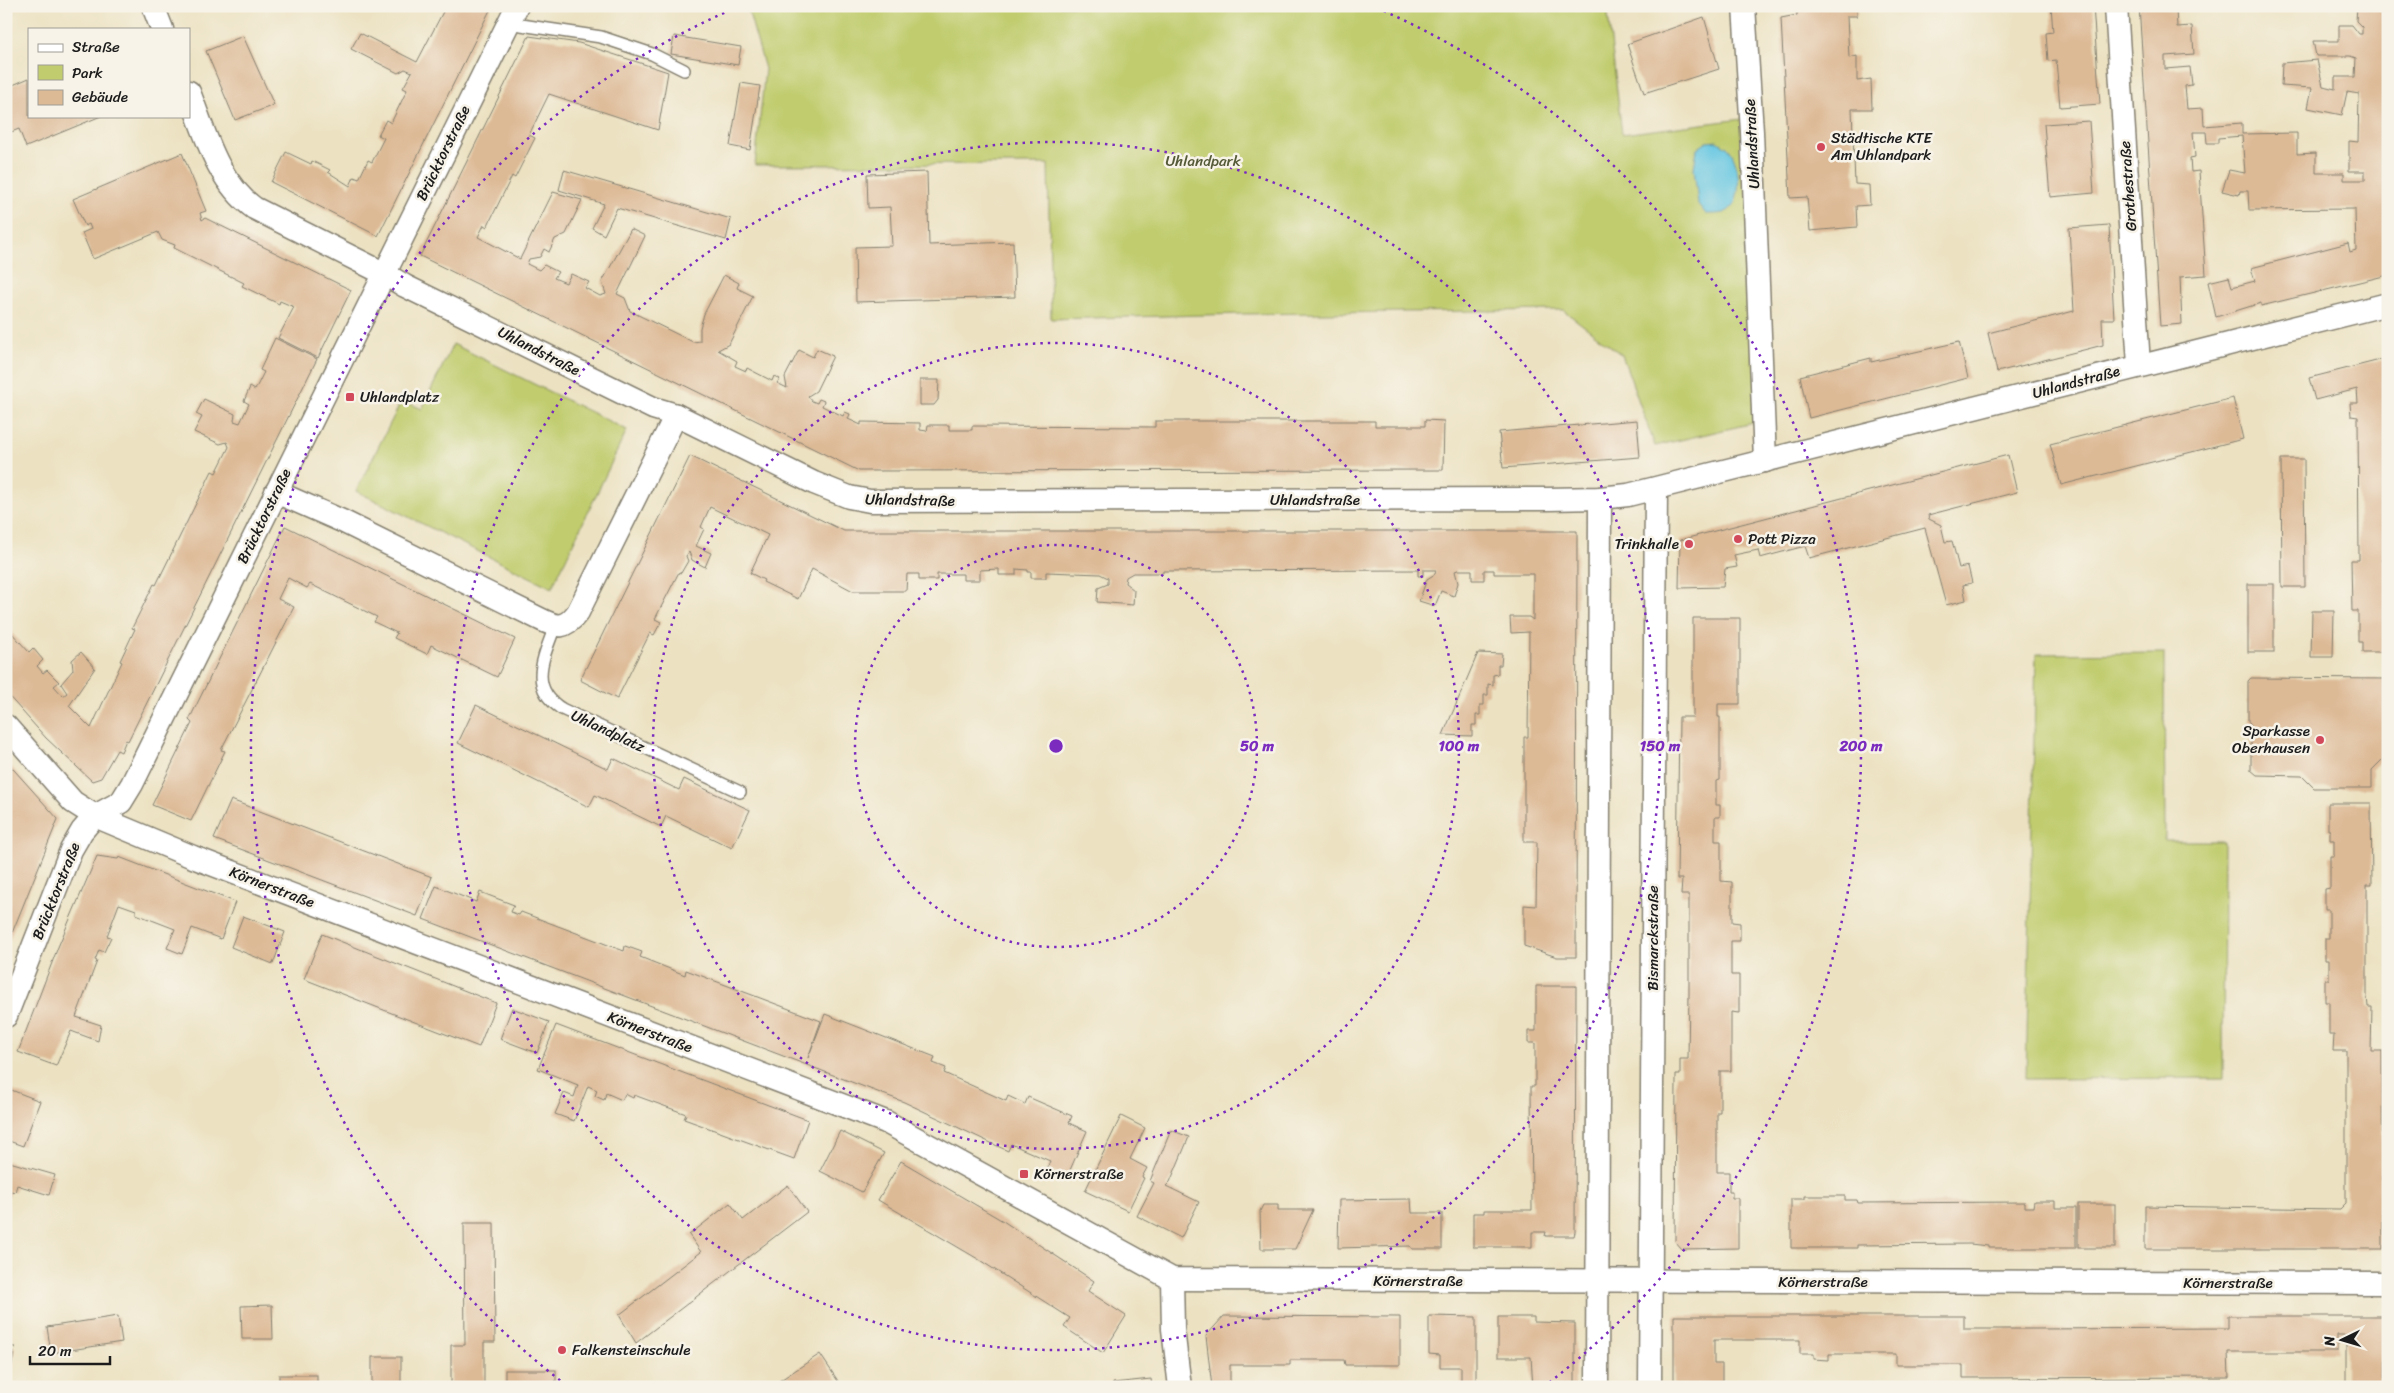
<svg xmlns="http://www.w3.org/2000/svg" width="2394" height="1393" font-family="Sriracha,sans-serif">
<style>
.green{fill:#c0cc6d;stroke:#6e7444}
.water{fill:#64c6e2;stroke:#40717f}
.building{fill:#ddba96}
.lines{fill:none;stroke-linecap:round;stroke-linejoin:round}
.service-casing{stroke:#847f6f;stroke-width:14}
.minor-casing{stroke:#847f6f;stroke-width:25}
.service{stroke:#fff;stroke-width:11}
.minor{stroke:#fff;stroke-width:22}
.ring{fill:none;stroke:#7b2cbf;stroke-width:2.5;stroke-dasharray:2.5 5}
.poi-dot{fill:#d1495b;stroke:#f7f3e8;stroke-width:2}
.labels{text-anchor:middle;stroke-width:5;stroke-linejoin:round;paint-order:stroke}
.poi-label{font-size:15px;fill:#1c1c1c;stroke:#f7f3e8;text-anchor:start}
.street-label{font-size:15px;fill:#1c1c1c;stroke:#f7f3e8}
.park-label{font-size:15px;fill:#555a38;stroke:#f7f3e8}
.centre{fill:#7b2cbf;stroke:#f7f3e8;stroke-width:2.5}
.ring-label{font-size:15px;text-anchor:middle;font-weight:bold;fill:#7b2cbf;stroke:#f7f3e8;stroke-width:5;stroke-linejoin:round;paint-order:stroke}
</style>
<rect width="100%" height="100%" fill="#f7f3e8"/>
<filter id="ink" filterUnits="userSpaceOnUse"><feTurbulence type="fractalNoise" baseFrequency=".02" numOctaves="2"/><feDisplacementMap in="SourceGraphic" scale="10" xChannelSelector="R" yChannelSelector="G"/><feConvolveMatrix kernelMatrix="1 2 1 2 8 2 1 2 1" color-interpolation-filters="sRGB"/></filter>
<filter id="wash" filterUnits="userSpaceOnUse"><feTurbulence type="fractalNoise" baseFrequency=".0096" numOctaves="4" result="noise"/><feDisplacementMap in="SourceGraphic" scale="20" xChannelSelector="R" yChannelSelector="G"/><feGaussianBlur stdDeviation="1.12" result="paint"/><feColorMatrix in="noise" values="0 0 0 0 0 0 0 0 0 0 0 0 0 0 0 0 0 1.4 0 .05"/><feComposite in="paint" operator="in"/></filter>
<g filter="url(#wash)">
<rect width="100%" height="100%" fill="#ece2c2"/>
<g class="green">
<polygon points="747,6 1607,6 1622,134 1742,119 1766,420 1655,446 1622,355 1563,310 1244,314 1051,319 1048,164 755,165 765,69"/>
<polygon points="453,344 627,430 552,588 356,491 402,400 422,409"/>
<polygon points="2164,653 2165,841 2224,841 2223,1078 2026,1079 2036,654"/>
</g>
<path class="water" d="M 1717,141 C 1720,143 1724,145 1727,147 C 1739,158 1743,194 1732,207 C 1726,215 1715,214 1706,214 L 1698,204 L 1694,168 L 1697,149 L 1707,142 Z"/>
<g id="blocks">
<g class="building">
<polygon points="446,6 492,6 378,236 271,182 286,152 311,164 312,161 330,170 328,172 350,186 354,177 359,179 368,160 372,162 384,138 378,135 386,120 391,123 407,90 403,88 412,72 405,69 398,73 351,49 360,33 417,62"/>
<polygon points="1797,6 1857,6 1857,16 1847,16 1849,58 1857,56 1857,81 1871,79 1872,109 1852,109 1855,184 1869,185 1870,205 1856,206 1857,227 1810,231 1807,197 1790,198 1781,18 1797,15"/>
<polygon points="2051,6 2093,6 2100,104 2060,107 2056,60 2048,61 2046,33 2053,32"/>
<polygon points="2139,6 2185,6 2185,10 2176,10 2177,27 2192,26 2194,54 2165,56 2165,69 2190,67 2192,85 2185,86 2187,109 2203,108 2204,126 2242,123 2242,134 2297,133 2297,154 2316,153 2316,173 2344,173 2344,180 2365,180 2365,171 2349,171 2349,141 2358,142 2359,94 2347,92 2342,115 2308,108 2312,88 2281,86 2282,63 2317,60 2323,86 2335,89 2335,77 2355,77 2356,58 2350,56 2316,56 2313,41 2339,41 2339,25 2352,25 2359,34 2362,34 2362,27 2356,21 2357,6 2388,6 2388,275 2261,306 2261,303 2216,317 2208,282 2229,277 2232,287 2255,281 2251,268 2348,243 2350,252 2356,250 2355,209 2249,210 2248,191 2240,191 2239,195 2222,191 2229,170 2245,173 2242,136 2218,138 2218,143 2207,143 2206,132 2193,132 2195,157 2190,158 2191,172 2199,171 2206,275 2180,277 2182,324 2160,326"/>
<polygon points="1704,17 1719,69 1644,93 1627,44"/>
<polygon points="243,36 274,105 235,120 206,51"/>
<polygon points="529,36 579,43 668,72 658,130 549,94 529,135 535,138 515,178 512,176 487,227 484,225 478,237 520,259 553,192 582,200 566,234 555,239 549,252 544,249 540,257 529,259 527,264 539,270 544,265 558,272 554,278 566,283 571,274 589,282 585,288 600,296 606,294 602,282 631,229 645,236 617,294 625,298 630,311 693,342 700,341 700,328 704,314 724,275 739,283 737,288 753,296 729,344 718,350 737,361 735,366 746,371 747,368 772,381 774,376 780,379 777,383 787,388 785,377 799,350 813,357 817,349 833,356 816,391 808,396 812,401 817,403 819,399 824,401 822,406 843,416 845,412 850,414 848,419 861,425 861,422 920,423 920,430 927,431 928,425 949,425 949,430 972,430 972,426 1155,427 1155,421 1375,421 1375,426 1425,426 1425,420 1444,421 1443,470 859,471 420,256"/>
<polygon points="674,36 741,47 738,65 671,54"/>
<polygon points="29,78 29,116 101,116 26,147 19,129 6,134 6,88"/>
<polygon points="741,83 760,86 750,150 730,146"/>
<polygon points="2089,121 2094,193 2050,197 2044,124"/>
<polygon points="182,153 206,211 200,213 202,220 205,218 351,290 318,358 278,338 294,307 280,301 279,304 242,286 244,283 174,248 175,245 162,240 158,232 93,259 82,233 91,229 89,224 85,226 73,199"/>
<polygon points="564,170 731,219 726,240 617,208 604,235 592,228 604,204 559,190"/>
<polygon points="927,172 929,245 1013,242 1015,297 856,302 855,247 892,246 890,207 868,208 867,174"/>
<polygon points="2109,225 2114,319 2102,319 2103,345 1997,372 1988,333 2074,311 2069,228"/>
<polygon points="275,338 317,359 128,741 126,740 121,752 117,750 101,778 92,781 46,738 6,693 6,634 10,631 29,652 33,648 43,660 37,666 43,673 47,670 59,682 54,686 63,696 67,693 61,684 73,670 72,660 81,652 95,668 69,706 91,728 122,662 120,661 135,629 132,628 154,584 156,585 212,471 216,473 229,447 227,442 220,444 194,432 202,417 196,414 204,399 235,414 234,421 240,423 249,404 244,401 250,387 255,390 264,372 260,370"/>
<polygon points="1959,342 1968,378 1809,418 1800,376 1871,358 1871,362"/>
<polygon points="2388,358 2388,560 2381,560 2388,561 2388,652 2362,652 2362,642 2358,642 2358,611 2352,611 2351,560 2359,560 2358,417 2351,416 2350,403 2358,403 2357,389 2315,400 2309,378"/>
<polygon points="920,380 939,380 938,400 934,405 920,405"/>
<polygon points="2233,398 2243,439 2061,485 2050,444"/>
<polygon points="1637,420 1640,457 1503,468 1499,432"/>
<polygon points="2008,455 2017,492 1928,515 1929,519 1941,525 1945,542 1952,541 1959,568 1968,566 1972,583 1963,585 1966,600 1946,605 1925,528 1809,558 1805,546 1760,558 1758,550 1734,555 1737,567 1725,569 1723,587 1679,588 1680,540"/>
<polygon points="690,456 844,531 1577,531 1576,957 1557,957 1524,946 1524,905 1536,906 1537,842 1524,842 1524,737 1528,737 1529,632 1511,633 1510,617 1529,617 1533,620 1533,574 1494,574 1494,570 1484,570 1484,580 1472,580 1472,570 1458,570 1455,571 1458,583 1454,596 1441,591 1435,606 1419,601 1427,579 1435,574 1436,570 1423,570 1423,576 1418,576 1418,570 1163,571 1163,573 1133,573 1126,577 1125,583 1134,590 1133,605 1097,602 1098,588 1108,584 1108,578 1100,574 1046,572 1046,578 1031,578 1031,572 1028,572 1028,570 1016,569 1016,575 999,575 999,569 980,570 980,580 963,580 963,574 937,574 937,580 919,580 919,574 907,574 906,591 853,591 812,569 798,599 763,582 764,580 750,573 768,535 710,507 701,527 704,529 696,546 711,553 705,567 692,560 689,552 686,556 688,561 681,573 679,572 655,619 661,622 654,635 650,633 617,699 580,680"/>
<polygon points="2281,459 2304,459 2305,587 2282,587"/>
<polygon points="285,526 515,639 497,677 431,645 427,654 394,638 397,633 374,622 377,617 310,584 307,588 288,578 278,599 294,607 221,750 225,751 191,821 152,805 192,723 189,720"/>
<rect x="2248" y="584" width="26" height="68"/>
<polygon points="2312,611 2334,611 2333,657 2311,657"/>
<polygon points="1693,618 1740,618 1740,704 1718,704 1718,717 1720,717 1720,780 1716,781 1716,805 1720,805 1720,817 1715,817 1715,841 1721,841 1721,881 1732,882 1732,922 1740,923 1740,941 1731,941 1731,975 1739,975 1739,1013 1731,1012 1731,1071 1720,1071 1720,1112 1717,1112 1717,1172 1729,1172 1729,1192 1732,1192 1732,1198 1738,1198 1738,1248 1682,1249 1675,1241 1676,1075 1680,1075 1680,1059 1688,1059 1689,994 1689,895 1681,895 1682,879 1677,879 1679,717 1693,717"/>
<polygon points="1478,653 1502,654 1501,665 1498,665 1498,674 1493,675 1493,685 1488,684 1488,695 1484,695 1484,705 1480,705 1480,715 1476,715 1476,725 1472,725 1472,736 1443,735"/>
<polygon points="2251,678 2388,679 2388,754 2372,770 2372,788 2314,788 2302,776 2257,775 2251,770 2251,726 2248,721 2248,681"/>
<polygon points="476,705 608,769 613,758 679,790 684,779 750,810 732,848 666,816 661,827 595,795 589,807 458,743"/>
<polygon points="6,761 58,819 6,948"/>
<polygon points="231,800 432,877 417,916 214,839"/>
<polygon points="2328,803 2371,803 2372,885 2367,885 2367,996 2368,1007 2372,1007 2371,1051 2382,1051 2383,1249 2145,1249 2145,1206 2340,1209 2346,1203 2346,1051 2333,1051 2334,1035 2329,1035 2329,1002 2325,1002 2325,980 2329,980 2329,960 2325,960 2325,938 2329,938 2329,910 2325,910 2325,889 2330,888 2330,856 2334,856 2334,840 2330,840 2330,830 2328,830"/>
<polygon points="97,856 118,859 119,857 235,902 221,939 192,928 182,954 167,948 175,929 136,914 136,910 119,904 107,936 111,937 104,952 99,950 95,960 97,961 76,1017 101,1025 98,1041 71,1031 56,1066 18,1052 58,947"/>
<polygon points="436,886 476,902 480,892 514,905 511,912 519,915 521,912 624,951 625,946 642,952 640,957 685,975 686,970 821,1021 808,1058 825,1014 935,1057 933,1063 946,1068 944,1073 1006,1101 1008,1096 1025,1104 1028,1097 1072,1116 1069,1123 1087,1131 1067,1177 1047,1168 1050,1161 1011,1144 1008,1151 904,1102 423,919"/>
<polygon points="243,916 285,932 273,964 231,947"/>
<polygon points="322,934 496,1003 479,1047 304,979"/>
<polygon points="1536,986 1576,986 1575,1232 1574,1236 1545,1236 1546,1232 1532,1232 1532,1247 1473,1247 1473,1213 1484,1213 1484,1210 1532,1210 1531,1086 1535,1086 1535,1043 1528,1043 1528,1031 1536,1031"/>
<polygon points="512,1008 549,1022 537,1053 500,1039"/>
<polygon points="556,1025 808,1120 794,1159 684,1119 686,1114 634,1095 633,1098 625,1094 622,1100 606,1093 604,1100 595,1096 597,1090 588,1086 574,1121 555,1114 564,1093 574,1097 578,1085 538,1069"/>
<polygon points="6,1088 40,1101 23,1146 6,1140"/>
<polygon points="1121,1116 1145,1128 1130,1159 1147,1168 1142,1177 1144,1178 1128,1211 1085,1191"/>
<polygon points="1171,1130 1189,1137 1170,1182 1166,1186 1199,1202 1181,1238 1137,1216 1154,1183 1150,1181"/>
<polygon points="840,1131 884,1153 862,1192 820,1171"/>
<polygon points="6,1161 55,1175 49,1195 17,1185 15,1192 11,1191 6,1202"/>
<polygon points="901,1161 1003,1221 1094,1281 1088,1291 1126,1316 1103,1353 1064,1327 1070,1318 978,1259 878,1200"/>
<polygon points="788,1185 807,1212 636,1343 619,1315 701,1252 689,1235 730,1203 743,1220"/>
<polygon points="1805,1196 1845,1196 1845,1200 1857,1200 1858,1203 2025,1202 2025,1207 2033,1207 2034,1201 2055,1201 2055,1208 2076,1208 2076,1248 1988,1248 1988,1246 1970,1244 1857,1245 1857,1248 1791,1248 1791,1199 1805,1199"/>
<polygon points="1411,1199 1412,1213 1442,1213 1442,1249 1412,1249 1410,1246 1338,1248 1339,1200"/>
<rect x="2078" y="1204" width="37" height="44"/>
<polygon points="1263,1205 1278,1205 1278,1210 1313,1210 1295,1249 1261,1249 1260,1211"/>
<polygon points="464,1223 494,1223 495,1342 484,1342 484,1387 451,1387 451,1345 465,1345"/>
<polygon points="272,1305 273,1339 242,1339 241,1306"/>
<polygon points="118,1316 122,1342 51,1353 47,1327"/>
<polygon points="1224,1316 1400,1317 1400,1365 1345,1365 1344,1360 1290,1360 1290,1365 1230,1365 1230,1387 1212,1387 1206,1336"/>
<polygon points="1429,1316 1476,1317 1476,1387 1461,1387 1461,1367 1440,1367 1440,1355 1429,1354"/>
<polygon points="1674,1316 1964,1316 1964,1329 2034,1329 2228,1328 2228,1316 2386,1316 2385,1387 2346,1387 2346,1335 2337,1335 2337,1352 2228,1352 2229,1377 1963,1378 1963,1365 1896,1365 1896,1354 1829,1354 1829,1360 1814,1359 1814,1354 1800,1354 1800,1340 1714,1340 1714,1364 1722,1364 1722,1387 1674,1387"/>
<polygon points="1498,1317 1534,1317 1534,1322 1575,1323 1575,1387 1533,1387 1531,1357 1498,1357"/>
<polygon points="6,1346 15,1347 11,1369 6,1368"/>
<polygon points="820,1354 842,1387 770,1387"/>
<rect x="372" y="1357" width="29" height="30"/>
<rect x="505" y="1370" width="51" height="17"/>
<rect x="279" y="1375" width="38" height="12"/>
<polygon points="1151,1379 1152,1387 1113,1387 1113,1383"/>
</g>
</g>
</g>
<g filter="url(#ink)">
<use href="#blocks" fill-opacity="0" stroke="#847f6f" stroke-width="1"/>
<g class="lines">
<g class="service-casing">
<g id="service">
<polyline points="508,23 601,37 652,54 684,70"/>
<path d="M 555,626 C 544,657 527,687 562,709 L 740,792"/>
</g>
</g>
<g class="minor-casing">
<g id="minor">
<polyline points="153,6 162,29"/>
<polyline points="1744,6 1752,132 1765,461"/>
<polyline points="2116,6 2139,365"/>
<path d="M 189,92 C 205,133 217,181 254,208 L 383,273 L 405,286 L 653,408 L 676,415 L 814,483 L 849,497 L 870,501 L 1548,499 L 1600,498 L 1628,495 L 2388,304"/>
<path d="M 276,492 L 342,521 L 540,619 C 558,628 565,629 578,612 L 676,415"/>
<polyline points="6,726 73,802 95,816 193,857 886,1122 1172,1279 2388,1283"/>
<polyline points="6,1016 71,850 82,831 95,816 121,802 132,784 517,6"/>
<polyline points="1172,1279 1173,1329 1180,1387"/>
<polyline points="1597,1387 1600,498"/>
<polyline points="1650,1387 1656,489"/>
</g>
</g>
<use href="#service" class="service"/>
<use href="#minor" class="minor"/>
</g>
</g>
<g class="ring">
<circle cx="1056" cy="746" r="201"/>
<circle cx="1056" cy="746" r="403"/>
<circle cx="1056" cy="746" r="604"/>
<path d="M566 1385A805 805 0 0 1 735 8M1377 8A805 805 0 0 1 1546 1385"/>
</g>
<g class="poi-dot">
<circle cx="1821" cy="147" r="5"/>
<rect x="345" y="392" width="10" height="10" rx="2.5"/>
<circle cx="1738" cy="539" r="5"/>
<circle cx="1689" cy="544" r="5"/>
<circle cx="2320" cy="740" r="5"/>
<rect x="1019" y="1169" width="10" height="10" rx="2.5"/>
<circle cx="562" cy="1350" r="5"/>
</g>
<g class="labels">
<g class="poi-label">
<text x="1831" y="143">Städtische KTE<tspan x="1831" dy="17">Am Uhlandpark</tspan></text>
<text x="360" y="402">Uhlandplatz</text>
<text x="1748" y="544">Pott Pizza</text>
<text x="1679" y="549" text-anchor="end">Trinkhalle</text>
<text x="2310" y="736" text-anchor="end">Sparkasse<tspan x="2310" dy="17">Oberhausen</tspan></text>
<text x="1034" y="1179">Körnerstraße</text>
<text x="572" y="1355">Falkensteinschule</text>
</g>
<g class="street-label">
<text transform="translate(1752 144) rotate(-93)" y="5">Uhlandstraße</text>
<text transform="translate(443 153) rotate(-64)" y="5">Brücktorstraße</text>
<text transform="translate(2128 186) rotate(-94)" y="5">Grothestraße</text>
<text transform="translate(539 351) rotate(27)" y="5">Uhlandstraße</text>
<text transform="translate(2076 382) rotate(-15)" y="5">Uhlandstraße</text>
<text transform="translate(910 500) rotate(1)" y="5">Uhlandstraße</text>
<text x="1315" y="505">Uhlandstraße</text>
<text transform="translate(264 516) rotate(-64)" y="5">Brücktorstraße</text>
<text transform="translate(608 731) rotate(25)" y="5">Uhlandplatz</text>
<text transform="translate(272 887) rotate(21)" y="5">Körnerstraße</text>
<text transform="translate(56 891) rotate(-68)" y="5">Brücktorstraße</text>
<text transform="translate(1653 938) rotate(-90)" y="5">Bismarckstraße</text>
<text transform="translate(650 1032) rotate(21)" y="5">Körnerstraße</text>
<text x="1418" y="1286">Körnerstraße</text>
<text x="1823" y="1287">Körnerstraße</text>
<text x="2228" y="1288">Körnerstraße</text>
</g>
<g class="park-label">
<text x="1203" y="166">Uhlandpark</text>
</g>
</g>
<circle cx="1056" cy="746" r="8" class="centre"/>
<g class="ring-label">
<text x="1257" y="751">50 m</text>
<text x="1459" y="751">100 m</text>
<text x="1660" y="751">150 m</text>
<text x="1861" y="751">200 m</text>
</g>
<rect width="2394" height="1393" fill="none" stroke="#f7f3e8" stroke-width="25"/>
<rect x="28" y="28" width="162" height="90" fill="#f7f3e8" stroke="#9f9d96"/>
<rect x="38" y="44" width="25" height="8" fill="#ffffff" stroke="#9f9d96"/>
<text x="72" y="52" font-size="15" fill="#1c1c1c">Straße</text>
<rect x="38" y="65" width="25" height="15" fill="#c0cc6d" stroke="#9f9d96"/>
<text x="72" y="78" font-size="15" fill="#1c1c1c">Park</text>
<rect x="38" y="90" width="25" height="15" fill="#ddba96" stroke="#9f9d96"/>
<text x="72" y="102" font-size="15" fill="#1c1c1c">Gebäude</text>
<g transform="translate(2342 1340) rotate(265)" stroke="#f7f3e8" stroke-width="4" paint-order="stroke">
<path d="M0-4L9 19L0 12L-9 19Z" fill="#1c1c1c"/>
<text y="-8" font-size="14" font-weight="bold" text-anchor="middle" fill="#1c1c1c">N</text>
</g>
<path d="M30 1356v8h80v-8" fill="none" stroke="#1c1c1c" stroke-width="2.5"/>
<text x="38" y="1356" font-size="15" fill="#1c1c1c" stroke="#f7f3e8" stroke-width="4" paint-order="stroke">20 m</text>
</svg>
